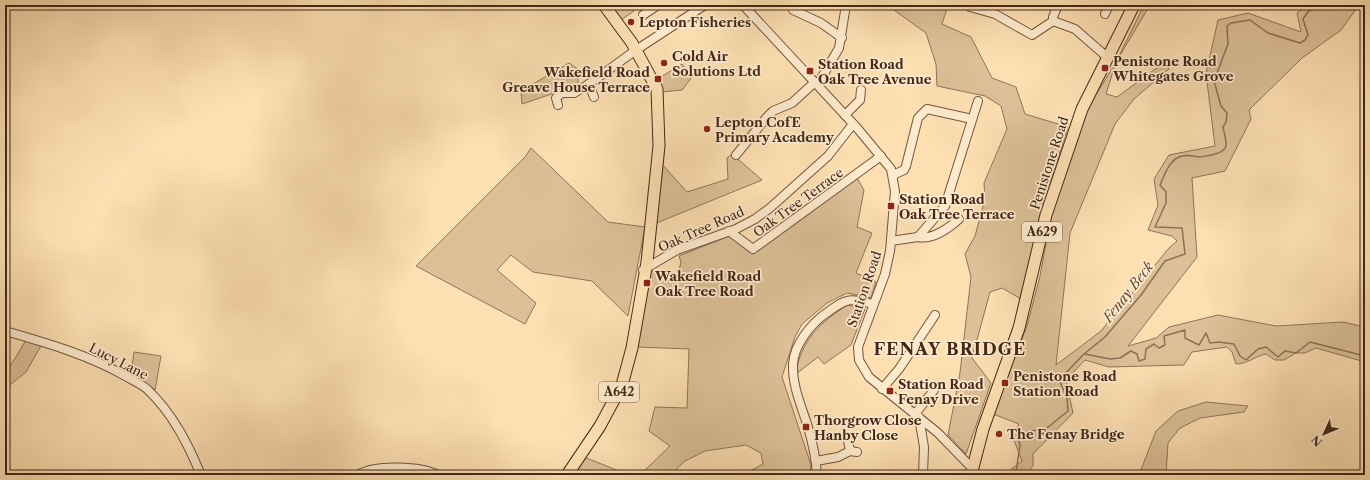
<svg xmlns="http://www.w3.org/2000/svg" width="1370" height="480" font-family="'Libre Caslon Text',serif">
<style>
.green{fill:#ddc098;stroke:#907458}
.lines{fill:none;stroke-linecap:round;stroke-linejoin:round}
.stream{stroke:#8d7155;stroke-width:1.5}
.minor-casing{stroke:#72563e;stroke-width:10}
.highway-casing{stroke:#432818;stroke-width:13}
.minor{stroke:#feeacd;stroke-width:8}
.highway{stroke:#fddfb2;stroke-width:11}
.poi-dot{fill:#8f2418;stroke:#feeacd;stroke-width:1.5}
.labels{text-anchor:middle;stroke-width:3.5;stroke-linejoin:round;paint-order:stroke}
.shield{fill:#feeacd;stroke:#7b624e;stroke-width:1}
.shield-label{font-size:12px;font-weight:bold;fill:#432818}
.poi-label{font-size:13px;font-weight:bold;fill:#432818;stroke:#feeacd;text-anchor:start}
.street-label{font-size:13px;fill:#432818;stroke:#feeacd}
.water-label{font-size:14px;font-style:italic;fill:#684c37;stroke:#feeacd}
.district-label{font-size:17px;font-weight:bold;letter-spacing:1px;fill:#432818;stroke:#feeacd}
</style>
<rect width="100%" height="100%" fill="#fddfb2"/>
<filter id="stains"><feTurbulence type="fractalNoise" baseFrequency=".005" numOctaves="4"/><feColorMatrix values="0 0 0 0 .2 0 0 0 0 .09 0 0 0 0 .02 0 0 0 .5 -.17"/></filter>
<radialGradient id="worn" r=".72"><stop offset=".6" stop-color="#630" stop-opacity="0"/><stop offset="1" stop-color="#630" stop-opacity=".3"/></radialGradient>
<g class="green">
<polygon points="608,5 629,5 634,11 621,20"/>
<polygon points="887,5 948,5 942,24 971,37 992,78 1016,87 1025,114 1068,127 1040,216 1021,299 1002,288 990,292 972,358 991,383 966,454 948,435 960,373 971,277 965,254 975,236 985,199 984,183 1007,129 1001,106 985,96 937,86 936,64 926,33"/>
<path d="M 1144,5 L 1150,5 L 1116,62 L 1106,94 L 1117,97 L 1166,61 L 1169,69 L 1134,99 L 1115,124 L 1070,233 L 1056,365 L 1101,331 L 1169,248 L 1177,241 L 1172,236 L 1148,230 L 1158,205 L 1154,179 L 1169,155 L 1215,146 L 1206,74 L 1218,20 L 1248,13 L 1301,32 L 1297,13 L 1307,5 L 1359,5 L 1341,30 L 1302,58 L 1249,110 L 1251,119 L 1225,171 L 1192,178 L 1197,257 L 1128,346 L 1156,338 L 1169,327 L 1218,315 L 1276,326 L 1343,322 L 1365,327 L 1365,362 L 1316,348 L 1305,353 L 1296,353 L 1284,360 L 1275,360 L 1266,354 C 1255,356 1248,364 1236,364 L 1232,352 L 1227,347 L 1192,352 L 1184,365 L 1109,367 L 1085,360 L 1066,380 L 1073,413 L 1033,454 L 1033,466 L 1025,475 L 1004,475 L 1022,461 L 1012,435 L 1019,424 L 993,414 L 1027,326 L 1040,276 L 1051,216 L 1089,106 L 1116,62 Z"/>
<polygon points="569,63 578,69 578,85 522,104 521,91"/>
<polygon points="682,64 692,77 682,90 662,92 659,78"/>
<polygon points="531,148 608,222 645,227 628,316 592,281 533,272 511,255 497,270 536,303 525,324 416,266 525,157"/>
<polygon points="732,154 762,180 654,224 661,163 687,192 728,179 727,158"/>
<polygon points="857,178 864,190 857,227 872,233 856,273 876,282 871,298 847,293 827,303 802,324 795,337 782,377 811,465 810,475 743,475 763,464 761,453 746,445 705,451 685,461 670,475 575,475 584,457 619,471 643,472 670,446 649,431 655,407 687,408 689,349 638,347 651,270 666,281 677,278 681,262 679,256 729,236 753,254"/>
<path d="M 848,305 L 865,309 L 851,345 L 824,364 L 818,357 L 796,374 C 800,341 821,321 848,305 Z"/>
<polygon points="26,340 42,344 26,372 5,389 5,370 11,365"/>
<polygon points="134,352 161,356 155,390 131,373"/>
<polygon points="1206,402 1248,406 1244,412 1200,418 1180,428 1168,443 1166,475 1139,475 1156,431 1178,411"/>
</g>
<g class="lines">
<g class="stream">
<polyline points="1085,354 1110,359 1120,358 1131,351 1137,354 1139,361 1145,359 1146,349 1154,344 1159,348 1165,345 1164,336 1185,330 1185,338 1199,345 1206,333 1210,343 1219,342 1234,344 1240,356 1246,360 1258,349 1266,347 1278,357 1285,351 1296,353 1310,342 1365,356"/>
<path d="M 1013,475 L 1016,472 L 1020,445 L 1017,434 L 1047,428 L 1068,411 L 1067,397 L 1059,380 L 1084,354 L 1105,337 L 1141,295 L 1165,261 L 1185,254 L 1182,228 L 1155,227 L 1166,203 L 1166,192 L 1160,185 C 1164,176 1169,161 1179,157 C 1186,153 1193,157 1200,157 C 1204,157 1209,155 1212,155 C 1232,150 1226,143 1223,127 L 1226,122 L 1227,113 L 1221,106 L 1214,81 L 1228,44 L 1227,26 L 1231,23 L 1250,20 L 1268,33 L 1300,43 L 1305,40 L 1308,35 L 1303,19 L 1308,12 L 1318,5"/>
</g>
<g class="minor-casing">
<g id="minor">
<polyline points="743,5 858,129 891,169 895,191 890,251 885,274 858,347 859,360 869,377 938,433 972,468"/>
<polyline points="1058,5 1053,17 1053,21 1075,29 1107,57"/>
<polyline points="970,7 995,14 1032,35 1053,21"/>
<polyline points="793,10 821,23 842,38"/>
<polyline points="1105,14 1109,5"/>
<polyline points="643,15 658,5"/>
<polyline points="589,84 594,97"/>
<polyline points="818,84 839,48 846,5"/>
<polyline points="558,105 556,98 562,93 574,93 589,84 636,50 705,5"/>
<polyline points="845,115 860,100 861,90"/>
<polyline points="736,155 767,117 773,111 792,103 815,82"/>
<polyline points="893,175 904,170 906,166 918,118 927,109 972,119"/>
<polyline points="729,231 753,249 881,156"/>
<path d="M 918,237 C 932,240 949,228 959,219"/>
<polyline points="891,241 918,237 945,206 978,101"/>
<polyline points="643,270 677,250 736,229 755,219 770,208 828,156 853,124"/>
<path d="M 5,331 C 47,343 89,355 127,377 C 134,381 143,385 148,390 C 173,414 188,444 201,475"/>
<polyline points="882,389 899,369 935,315"/>
<polyline points="915,414 934,390"/>
<polyline points="919,417 924,447 923,475"/>
<polyline points="848,441 850,451"/>
<polyline points="816,461 838,457 850,451 857,452"/>
<path d="M 358,475 C 375,464 421,466 438,475"/>
<path d="M 817,475 C 816,458 812,440 807,424 C 801,405 792,385 793,364 C 794,345 811,324 825,314 C 846,299 847,297 873,304"/>
</g>
</g>
<g class="highway-casing">
<g id="highway">
<polyline points="567,475 600,426 622,385 632,348 647,262 659,146 657,89 632,43 604,5"/>
<polyline points="971,475 983,429 1019,328 1046,215 1082,109 1134,5"/>
</g>
</g>
<use href="#minor" class="minor"/>
<use href="#highway" class="highway"/>
</g>
<g class="poi-dot">
<circle cx="631" cy="22" r="4"/>
<circle cx="664" cy="63" r="4"/>
<rect x="1101" y="64" width="8" height="8" rx="2"/>
<rect x="806" y="67" width="8" height="8" rx="2"/>
<rect x="654" y="75" width="8" height="8" rx="2"/>
<circle cx="707" cy="129" r="4"/>
<rect x="887" y="202" width="8" height="8" rx="2"/>
<rect x="643" y="279" width="8" height="8" rx="2"/>
<rect x="1001" y="379" width="8" height="8" rx="2"/>
<rect x="886" y="387" width="8" height="8" rx="2"/>
<rect x="802" y="423" width="8" height="8" rx="2"/>
<circle cx="999" cy="434" r="4"/>
</g>
<g class="labels">
<g class="shield">
<rect x="1022" y="222" width="40" height="20" rx="3"/>
<rect x="599" y="382" width="40" height="20" rx="3"/>
</g>
<g class="shield-label">
<text x="1042" y="236">A629</text>
<text x="619" y="396">A642</text>
</g>
<g class="poi-label">
<text x="639" y="27">Lepton Fisheries</text>
<text x="672" y="61">Cold Air<tspan x="672" dy="15">Solutions Ltd</tspan></text>
<text x="1113" y="66">Penistone Road<tspan x="1113" dy="15">Whitegates Grove</tspan></text>
<text x="818" y="69">Station Road<tspan x="818" dy="15">Oak Tree Avenue</tspan></text>
<text x="650" y="77" text-anchor="end">Wakefield Road<tspan x="650" dy="15">Greave House Terrace</tspan></text>
<text x="715" y="127">Lepton CofE<tspan x="715" dy="15">Primary Academy</tspan></text>
<text x="899" y="204">Station Road<tspan x="899" dy="15">Oak Tree Terrace</tspan></text>
<text x="655" y="281">Wakefield Road<tspan x="655" dy="15">Oak Tree Road</tspan></text>
<text x="1013" y="381">Penistone Road<tspan x="1013" dy="15">Station Road</tspan></text>
<text x="898" y="389">Station Road<tspan x="898" dy="15">Fenay Drive</tspan></text>
<text x="814" y="425">Thorgrow Close<tspan x="814" dy="15">Hanby Close</tspan></text>
<text x="1007" y="439">The Fenay Bridge</text>
</g>
<g class="street-label">
<text transform="translate(1049 163) rotate(-72)" y="5">Penistone Road</text>
<text transform="translate(798 202) rotate(-36)" y="5">Oak Tree Terrace</text>
<text transform="translate(701 229) rotate(-24)" y="5">Oak Tree Road</text>
<text transform="translate(864 289) rotate(-71)" y="5">Station Road</text>
<text transform="translate(119 361) rotate(27)" y="5">Lucy Lane</text>
</g>
<g class="water-label">
<text transform="translate(1128 292) rotate(-52)" y="5">Fenay Beck</text>
</g>
<g class="district-label">
<text x="950" y="355">FENAY BRIDGE</text>
</g>
</g>
<rect width="1370" height="480" fill="none" stroke="#fddfb2" stroke-width="20"/>
<rect x="6" y="6" width="1358" height="468" fill="none" stroke="#432818" stroke-width="2"/>
<rect x="10" y="10" width="1350" height="460" fill="none" stroke="#432818"/>
<g transform="translate(1324 434) rotate(226)" stroke="#feeacd" stroke-width="3" paint-order="stroke">
<path d="M0-3L7 15L0 10L-7 15Z" fill="#432818"/>
<text y="-6" font-size="11" font-weight="bold" text-anchor="middle" fill="#432818">N</text>
</g>
<rect width="100%" height="100%" filter="url(#stains)"/>
<rect width="100%" height="100%" fill="url(#worn)"/>
</svg>
